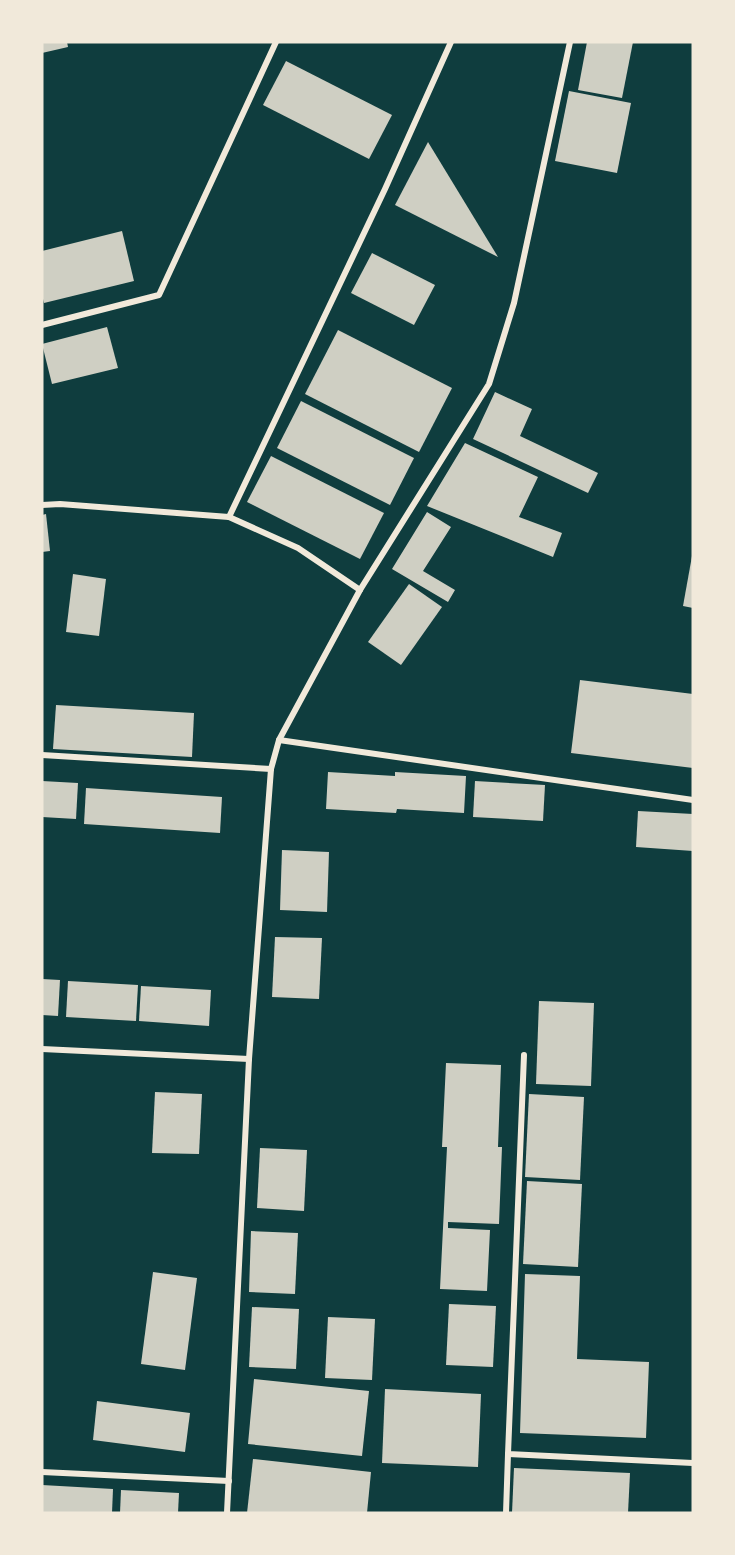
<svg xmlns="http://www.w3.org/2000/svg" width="735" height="1555" font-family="'Nunito Sans',sans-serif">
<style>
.building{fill:#cfcfc3}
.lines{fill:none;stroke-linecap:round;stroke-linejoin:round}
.minor{stroke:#f1e9da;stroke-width:6}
</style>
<rect width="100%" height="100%" fill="#0f3d3e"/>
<g class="building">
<polygon points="42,42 67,42 68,47 42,53"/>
<polygon points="587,42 633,42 622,98 578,90"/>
<polygon points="286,61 392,115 369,159 263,105"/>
<polygon points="569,91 631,103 617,173 555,161"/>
<polygon points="428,142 498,257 395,205"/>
<polygon points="122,231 134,281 44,303 42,295 42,251"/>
<polygon points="372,253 435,285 414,325 351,293"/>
<polygon points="107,327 118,368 52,384 42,344"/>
<polygon points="338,330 452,388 419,452 305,394"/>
<polygon points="495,392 532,409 520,436 598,473 588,493 473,439"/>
<polygon points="301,401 414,458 390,505 277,448"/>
<polygon points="465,443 538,477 519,517 562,533 553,557 427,506"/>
<polygon points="271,456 384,513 360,559 247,502"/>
<polygon points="427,512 451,527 423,571 455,590 448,602 392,569"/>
<polygon points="46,514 50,551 42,552 42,515"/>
<polygon points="692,556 693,556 693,608 683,606"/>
<polygon points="73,574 106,579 99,636 66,632"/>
<polygon points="409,584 442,607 401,665 368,642"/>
<polygon points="580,680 693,694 693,768 571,753"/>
<polygon points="56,705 194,713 192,757 53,749"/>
<polygon points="328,772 395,776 395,772 466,776 464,813 397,809 396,813 326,809"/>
<polygon points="42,781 78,783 76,819 42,817"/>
<polygon points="475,781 545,785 543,821 473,817"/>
<polygon points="86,788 222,797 220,833 84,824"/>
<polygon points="638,811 693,814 693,851 636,847"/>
<polygon points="282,850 329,852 327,912 280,910"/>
<polygon points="275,937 322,938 319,999 272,997"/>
<polygon points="42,979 60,980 58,1016 42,1015"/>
<polygon points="68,981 138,985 136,1021 66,1017"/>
<polygon points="141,986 211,990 209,1026 139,1021"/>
<polygon points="539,1001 594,1003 591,1086 536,1084"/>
<polygon points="446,1063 501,1065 498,1147 502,1147 499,1224 448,1222 448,1228 490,1230 487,1291 440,1289 447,1147 442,1147"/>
<polygon points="155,1092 202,1094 199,1154 152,1153"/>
<polygon points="529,1094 584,1097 580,1180 525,1177"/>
<polygon points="260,1148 307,1150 304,1211 257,1208"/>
<polygon points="527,1181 582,1184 578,1267 523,1264"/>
<polygon points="251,1231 298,1233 295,1294 249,1292"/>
<polygon points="153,1272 197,1278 185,1370 141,1364"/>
<polygon points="525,1274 580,1276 577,1359 649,1362 646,1438 520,1433"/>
<polygon points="449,1304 496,1306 493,1367 446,1365"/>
<polygon points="252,1307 299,1309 296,1369 249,1367"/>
<polygon points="328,1317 375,1319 372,1380 325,1378"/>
<polygon points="254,1379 369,1391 362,1456 248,1444"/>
<polygon points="385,1389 481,1394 478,1467 382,1463"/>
<polygon points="97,1401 190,1413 185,1452 93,1440"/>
<polygon points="253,1459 371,1472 367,1513 247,1513"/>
<polygon points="514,1468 630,1473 628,1513 512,1513"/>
<polygon points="42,1485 113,1489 112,1513 42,1513"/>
<polygon points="121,1490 179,1493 178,1513 120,1513"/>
</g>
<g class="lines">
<g class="minor">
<polyline points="42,325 159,295 276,42"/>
<polyline points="42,505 60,504 229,517"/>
<polyline points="360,590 298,548 229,517 385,189 451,42"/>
<polyline points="279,740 693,800"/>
<polyline points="42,755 271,769"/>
<polyline points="42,1049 249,1059"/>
<polyline points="524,1055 508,1454 693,1463"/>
<polyline points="42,1472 229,1481"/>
<polyline points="227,1513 249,1059 271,769 279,740 360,590 489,384 514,303 570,42"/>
<polyline points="506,1513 508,1454"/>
</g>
</g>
<rect width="735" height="1555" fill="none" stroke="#f1e9da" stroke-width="87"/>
</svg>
